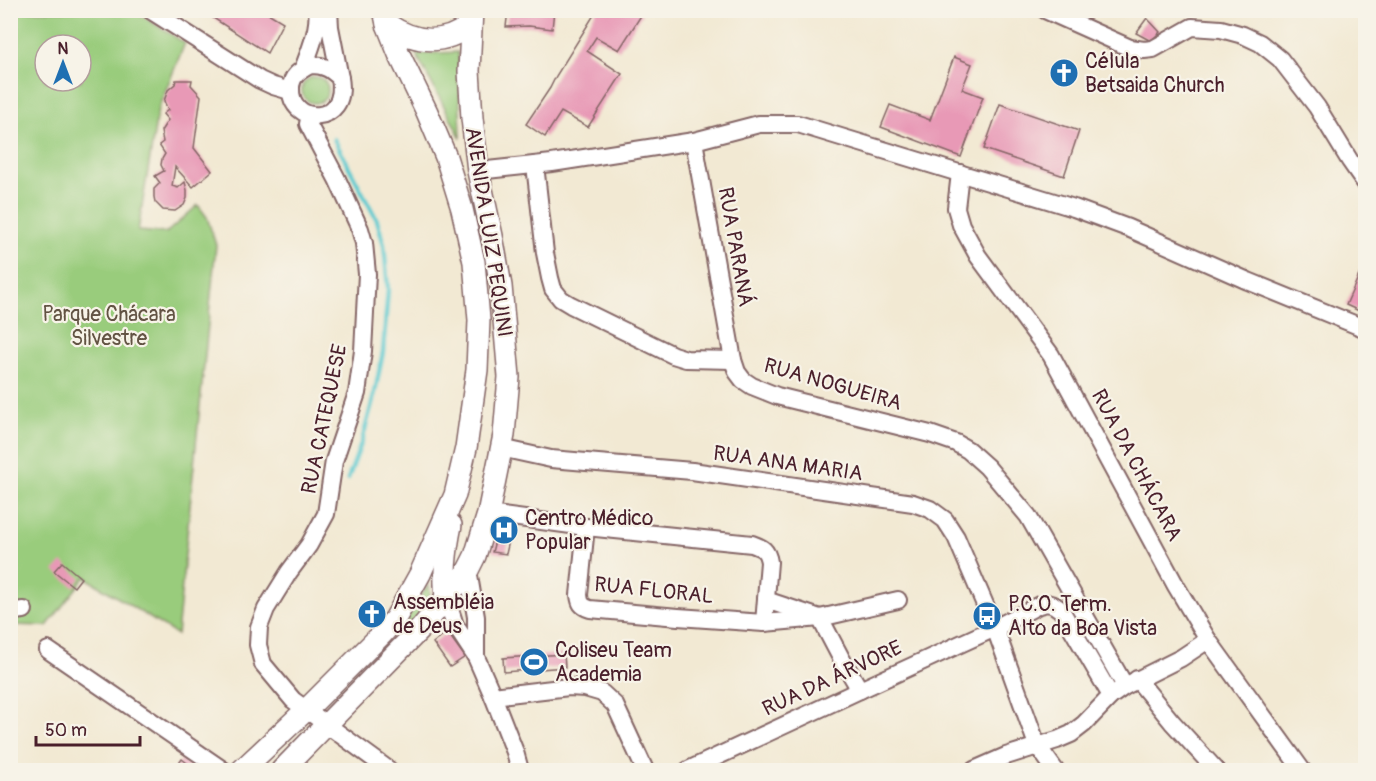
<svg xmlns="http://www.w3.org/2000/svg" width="1376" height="781" font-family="Pangolin,sans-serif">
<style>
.green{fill:#99cc7c;stroke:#727654;stroke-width:1.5;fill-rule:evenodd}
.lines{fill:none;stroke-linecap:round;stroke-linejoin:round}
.stream{stroke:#5dcad0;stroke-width:4.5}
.building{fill:#e899b6}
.minor-casing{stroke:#856666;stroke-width:20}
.major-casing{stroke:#856666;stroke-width:24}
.minor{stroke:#fff;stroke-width:16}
.major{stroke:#fff;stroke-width:21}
.labels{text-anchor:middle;stroke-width:4.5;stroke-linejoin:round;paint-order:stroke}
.poi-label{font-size:21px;fill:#4a1f2b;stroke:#f7f3e8;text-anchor:start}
.street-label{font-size:21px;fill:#4a1f2b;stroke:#f7f3e8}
.park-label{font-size:21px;fill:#625343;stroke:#f7f3e8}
</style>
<rect width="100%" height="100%" fill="#f7f3e8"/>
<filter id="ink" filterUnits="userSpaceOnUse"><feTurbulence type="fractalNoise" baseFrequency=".0167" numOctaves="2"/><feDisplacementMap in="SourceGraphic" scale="12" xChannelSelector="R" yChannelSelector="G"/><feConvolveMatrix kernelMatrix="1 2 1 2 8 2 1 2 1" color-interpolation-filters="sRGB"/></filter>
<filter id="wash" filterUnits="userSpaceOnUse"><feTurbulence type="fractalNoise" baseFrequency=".008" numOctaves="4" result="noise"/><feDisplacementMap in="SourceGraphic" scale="24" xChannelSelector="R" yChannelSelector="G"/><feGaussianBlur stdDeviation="1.35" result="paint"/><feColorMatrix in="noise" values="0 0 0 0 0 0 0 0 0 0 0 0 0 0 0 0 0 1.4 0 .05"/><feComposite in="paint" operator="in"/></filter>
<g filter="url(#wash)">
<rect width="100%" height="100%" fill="#f2e9d3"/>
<g class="green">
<path d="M 11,11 L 134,11 L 185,43 L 158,109 L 138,231 L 166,233 L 198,205 L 207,217 L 216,245 L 177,635 L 85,577 L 47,626 L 11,625 ZM 45,45 L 81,45 L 81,81 L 45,81 Z"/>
<polygon points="458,52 461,138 416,54"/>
<circle cx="315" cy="90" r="13"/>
<polygon points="429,583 431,603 396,647 391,643"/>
</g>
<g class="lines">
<polyline class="stream" points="334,139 377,220 384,245 388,289 383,352 375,392 362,441 348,479"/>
</g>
<g id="blocks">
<g class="building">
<polygon points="201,10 263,10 283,22 267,53"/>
<polygon points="508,10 554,10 552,29 529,26 506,27"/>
<polygon points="597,10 636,10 642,14 619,50 596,37 587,51 622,74 588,127 561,112 545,137 526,124 550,88 556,76"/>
<polygon points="1147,18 1160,32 1151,41 1136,33"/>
<polygon points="954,57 972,64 962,89 983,97 961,157 881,127 890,105 930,120"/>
<polygon points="176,80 192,80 191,85 201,96 194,148 212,171 193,187 175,167 172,186 178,188 185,182 187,190 187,198 184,205 175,211 163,210 155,202 154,197 154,189 160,183 155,176 164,171 161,165 162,159 165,154 159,145 163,142 161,131 168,120 163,114 168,110 164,101 168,90 175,84"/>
<polygon points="1000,104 1079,131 1064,176 984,149"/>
<polygon points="1360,273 1366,275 1366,314 1346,305"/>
<polygon points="504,523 513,524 506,554 492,552 497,533"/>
<polygon points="62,562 81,578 74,587 54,571"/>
<polygon points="370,607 381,613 374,622 363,616"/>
<polygon points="447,632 465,657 450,667 433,643"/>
<polygon points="564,654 565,667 504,672 503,658"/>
<polygon points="182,759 196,770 174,770"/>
</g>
</g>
</g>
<g filter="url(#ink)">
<use href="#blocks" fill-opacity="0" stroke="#856666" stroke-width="1.5"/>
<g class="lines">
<g class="minor-casing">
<g id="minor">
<polyline points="150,10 260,80 273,86 290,91"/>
<polyline points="329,10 330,27 340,78"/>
<polyline points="1045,10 1130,48 1144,50 1153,49 1192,27 1221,29 1243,35 1260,43 1280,59 1317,107 1350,161 1366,184"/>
<path d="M 311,65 C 324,65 331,69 340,78 C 349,127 289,125 291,88 C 291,76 300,70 311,65 Z"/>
<path d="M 303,69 C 309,53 320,27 317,10"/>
<polyline points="310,115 308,124 337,179 360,229 364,243 367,274 363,351 357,393 334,461 326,514 309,545 289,572 266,609 259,627 258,645 263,664 293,700 389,770"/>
<polyline points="694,141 733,360 737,372 743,380 752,386 777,396 930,434 956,443 968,450 987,467 1028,516 1125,686"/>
<polyline points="535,165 545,253 550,278 553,289 561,299 571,305 673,355 686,359 733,360"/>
<polyline points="478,171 552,163 694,141 759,124 798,124 1074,208 1128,228 1248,281 1366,329"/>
<polyline points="960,173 956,208 961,225 978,256 1051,355 1176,586 1208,640 1302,770"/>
<polyline points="501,448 551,459 692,471 913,503 930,509 945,520 956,537 995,628 1037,745 1055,770"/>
<path d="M 488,514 L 586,527 L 752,544 C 763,548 767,550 769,562 L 764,623"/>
<path d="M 586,527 L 579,595 C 580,603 581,606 590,609 L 678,617 L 764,623 L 820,618 L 898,600"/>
<polyline points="468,570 476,617 476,657"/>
<polyline points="446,597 455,625 476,657 493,696 515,752 520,770"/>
<polyline points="766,600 820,618 841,658 860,690"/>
<polyline points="14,611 24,610"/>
<polyline points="48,650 223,770"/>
<polyline points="1137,679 1172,722 1216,770"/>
<polyline points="493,696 569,687 585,688 602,693 615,705 645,770"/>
<polyline points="688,770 860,690 995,628 1039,605 1047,603 1054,605 1061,610 1111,696"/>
<polyline points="974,770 1006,756 1057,740 1071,734 1084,724 1111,696 1125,686 1181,658 1208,640"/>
</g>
</g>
<g class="major-casing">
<g id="major">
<path d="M 387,24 C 415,43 443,46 470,25"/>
<path d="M 446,597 C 443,573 446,549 451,525"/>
<polyline points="242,770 306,710 382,634 395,619 420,574 455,495 466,448 477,370 479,320 474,262 462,209 446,157 427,112 399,54 387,24 384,10"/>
<polyline points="282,770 422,627 456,586 468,570 475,556 488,514 504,435 509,377 501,286 492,236 478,171 472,118 469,71 472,10"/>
</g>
</g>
<use href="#minor" class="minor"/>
<use href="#major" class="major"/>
</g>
</g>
<defs>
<g id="church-disc" transform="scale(1.5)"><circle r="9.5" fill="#1f6fb2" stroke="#f7f3e8"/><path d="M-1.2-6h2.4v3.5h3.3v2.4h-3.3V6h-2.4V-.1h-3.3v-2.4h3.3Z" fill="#fff"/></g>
<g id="hospital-disc" transform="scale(1.5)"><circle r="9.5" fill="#1f6fb2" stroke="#f7f3e8"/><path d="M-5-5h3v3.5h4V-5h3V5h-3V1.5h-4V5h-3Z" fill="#fff"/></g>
<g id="bus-disc" transform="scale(1.5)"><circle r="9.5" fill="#1f6fb2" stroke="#f7f3e8"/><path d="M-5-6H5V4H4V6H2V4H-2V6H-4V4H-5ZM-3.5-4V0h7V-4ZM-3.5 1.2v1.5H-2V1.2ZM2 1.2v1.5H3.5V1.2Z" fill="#fff"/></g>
<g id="stadium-disc" transform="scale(1.5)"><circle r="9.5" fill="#1f6fb2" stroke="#f7f3e8"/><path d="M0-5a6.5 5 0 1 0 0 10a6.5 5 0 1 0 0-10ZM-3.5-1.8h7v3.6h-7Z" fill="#fff"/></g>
</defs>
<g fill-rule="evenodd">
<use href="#church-disc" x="1064" y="73"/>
<use href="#hospital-disc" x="504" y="530"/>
<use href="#church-disc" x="372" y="614"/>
<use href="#bus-disc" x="987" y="616"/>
<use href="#stadium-disc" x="534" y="662"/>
</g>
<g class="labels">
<g class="poi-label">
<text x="1085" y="68">Célula<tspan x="1085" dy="24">Betsaida Church</tspan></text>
<text x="525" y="525">Centro Médico<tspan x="525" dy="24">Popular</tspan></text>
<text x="393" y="609">Assembléia<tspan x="393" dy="24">de Deus</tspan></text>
<text x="1008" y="611">P.C.O. Term.<tspan x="1008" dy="24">Alto da Boa Vista</tspan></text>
<text x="555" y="657">Coliseu Team<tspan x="555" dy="24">Academia</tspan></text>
</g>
<g class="street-label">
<text transform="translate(489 232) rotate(81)" y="7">AVENIDA LUIZ PEQUINI</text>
<text transform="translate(736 247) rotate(80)" y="7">RUA PARANÁ</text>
<text transform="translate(833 384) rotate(16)" y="7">RUA NOGUEIRA</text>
<text transform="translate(324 419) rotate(-78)" y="7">RUA CATEQUESE</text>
<text transform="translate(788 463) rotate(8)" y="7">RUA ANA MARIA</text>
<text transform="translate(1137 465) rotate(62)" y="7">RUA DA CHÁCARA</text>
<text transform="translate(654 590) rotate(6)" y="7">RUA FLORAL</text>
<text transform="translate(832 678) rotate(-25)" y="7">RUA DA ÁRVORE</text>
</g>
<g class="park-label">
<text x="109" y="321">Parque Chácara<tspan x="109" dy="24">Silvestre</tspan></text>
</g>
</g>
<rect width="1376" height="781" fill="none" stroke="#f7f3e8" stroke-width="36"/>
<g transform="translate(63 63)"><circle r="28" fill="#f7f3e8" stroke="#b29e9c" stroke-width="1.5"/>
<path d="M0-4.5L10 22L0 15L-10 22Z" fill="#1f6fb2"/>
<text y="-9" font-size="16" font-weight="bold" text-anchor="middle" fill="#4a1f2b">N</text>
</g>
<path d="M36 736v9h104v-9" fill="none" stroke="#4a1f2b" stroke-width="3"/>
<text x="45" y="736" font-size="18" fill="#4a1f2b" stroke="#f7f3e8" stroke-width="4.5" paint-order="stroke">50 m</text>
</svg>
